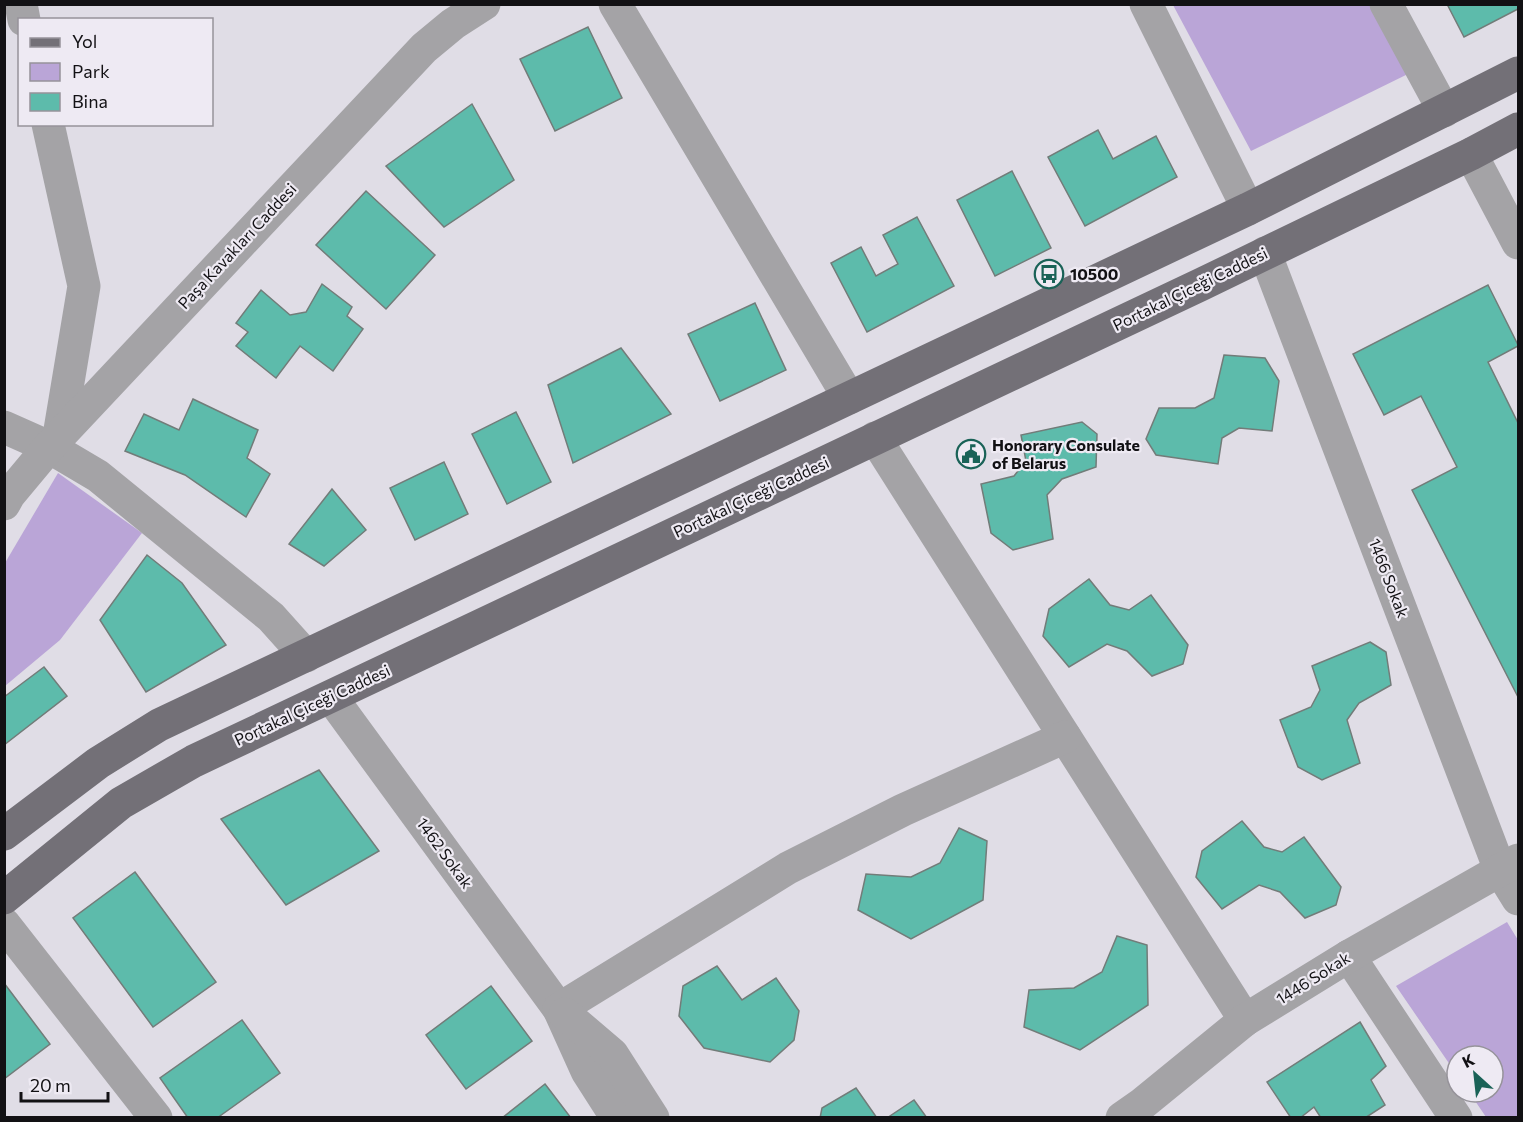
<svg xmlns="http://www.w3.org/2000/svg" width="1523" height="1122" font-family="Commissioner,sans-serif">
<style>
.green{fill:#baa5d7}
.building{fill:#5dbbab;stroke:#727c79;stroke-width:1.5}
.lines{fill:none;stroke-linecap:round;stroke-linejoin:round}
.minor{stroke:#a4a3a6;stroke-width:33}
.major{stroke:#737077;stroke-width:33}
.labels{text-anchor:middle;stroke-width:4.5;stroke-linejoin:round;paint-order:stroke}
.street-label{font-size:16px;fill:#121114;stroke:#eeeaf3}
.poi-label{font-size:16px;font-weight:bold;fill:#121114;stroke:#eeeaf3;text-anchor:start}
</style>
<rect width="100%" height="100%" fill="#e0dde6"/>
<g class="green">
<polygon points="1173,5 1376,5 1412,72 1251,151"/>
<polygon points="58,473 142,533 60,640 5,686 5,563"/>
<polygon points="1507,922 1518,940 1518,1117 1486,1117 1469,1092 1493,1092 1493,1056 1457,1056 1457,1075 1396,986"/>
</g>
<g class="building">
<polygon points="1447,4 1518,4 1518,9 1464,37"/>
<polygon points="588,27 622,98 555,131 520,59"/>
<polygon points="472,104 514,180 444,227 386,166"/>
<polygon points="1098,130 1113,159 1156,136 1177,177 1085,226 1048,157"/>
<polygon points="1012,171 1051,248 995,276 957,200"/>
<polygon points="366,191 435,255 386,309 316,245"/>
<polygon points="917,217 954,286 867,332 831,263 861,247 876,276 898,264 883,235"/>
<polygon points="322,284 352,307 347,316 363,329 333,371 300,346 276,378 236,346 248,332 236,323 261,290 290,315 306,312"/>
<polygon points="1488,285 1518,345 1518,346 1488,362 1518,423 1518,697 1412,490 1457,467 1421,396 1384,415 1353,354"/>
<polygon points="755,303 786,370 720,401 688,334"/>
<polygon points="621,348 671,414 573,463 548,385"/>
<polygon points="1224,355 1265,358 1279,381 1272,431 1239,428 1222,438 1218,464 1156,455 1146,439 1159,408 1195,408 1214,398"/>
<polygon points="193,399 258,430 247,458 270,474 246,517 185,475 125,451 144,414 179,430"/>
<polygon points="516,412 551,482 507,504 472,434"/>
<polygon points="1082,422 1097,434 1096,467 1062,479 1047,495 1053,539 1013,550 991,533 981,484 1014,476 1026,461 1021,435"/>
<polygon points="444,462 468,514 415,540 390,488"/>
<polygon points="332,489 366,530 324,566 289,544"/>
<polygon points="147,555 182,583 226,645 146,692 100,620"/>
<polygon points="1089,579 1110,605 1129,610 1151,595 1188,645 1183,664 1152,676 1127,651 1107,644 1069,667 1043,636 1049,609"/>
<polygon points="1370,642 1386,652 1391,685 1359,703 1347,720 1360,763 1322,780 1298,767 1280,720 1311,707 1320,690 1312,666"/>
<polygon points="44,667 67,696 4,745 4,697"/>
<polygon points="319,770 379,851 286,905 221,819"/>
<polygon points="1242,821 1264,847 1282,852 1304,837 1341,887 1336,905 1305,918 1280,892 1259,885 1222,909 1196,877 1202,851"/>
<polygon points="959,828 987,841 983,900 911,939 858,910 866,874 911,877 940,863"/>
<polygon points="135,872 216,982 153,1027 73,918"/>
<polygon points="1117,936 1147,945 1148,1005 1080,1050 1024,1027 1029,990 1074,988 1102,972"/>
<polygon points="717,966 742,1000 776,978 799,1011 794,1040 770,1062 704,1048 679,1016 683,986"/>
<polygon points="4,983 50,1044 4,1079"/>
<polygon points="491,986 532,1041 466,1089 426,1035"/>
<polygon points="242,1020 280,1073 217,1118 188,1118 160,1078"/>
<polygon points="1360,1022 1386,1066 1371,1080 1385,1105 1365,1118 1321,1118 1314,1107 1300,1118 1291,1118 1267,1082"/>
<polygon points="545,1084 571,1118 502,1118"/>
<polygon points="856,1088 877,1118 820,1118 822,1108"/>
<polygon points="914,1100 927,1118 887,1118"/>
</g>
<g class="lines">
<g class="minor">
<polyline points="21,4 24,20"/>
<polyline points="615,4 849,398"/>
<polyline points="1146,4 1248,209"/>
<polyline points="1386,4 1444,111"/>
<polyline points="48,124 84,286 59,436"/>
<polyline points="1471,154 1518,243"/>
<polyline points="1265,253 1500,870 1518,899"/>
<polyline points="4,427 49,447 98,476 271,617 306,656"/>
<polyline points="875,438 1245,1020"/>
<polyline points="4,504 9,495 49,447 424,48 453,24 484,4"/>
<polyline points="331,697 559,1009 587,1071 617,1118"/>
<polyline points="4,924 156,1118"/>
<polyline points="1349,956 1456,1118"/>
<polyline points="559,1009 788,868 903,810 1065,737"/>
<polyline points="565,1014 612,1054 653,1118"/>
<polyline points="1122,1118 1142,1104 1245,1020 1349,956 1518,860"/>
</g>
<g class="major">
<polyline points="4,834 98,763 159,725 1248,209 1518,73"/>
<polyline points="4,898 121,803 194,761 1200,285 1471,154 1518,129"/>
</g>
</g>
<defs>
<g id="bus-ring" transform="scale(1.5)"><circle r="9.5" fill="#eeeaf3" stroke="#1a6257" stroke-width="1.5"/><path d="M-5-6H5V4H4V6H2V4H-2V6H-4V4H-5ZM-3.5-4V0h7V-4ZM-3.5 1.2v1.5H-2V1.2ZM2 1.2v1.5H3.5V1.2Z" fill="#1a6257"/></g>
<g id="civic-ring" transform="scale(1.5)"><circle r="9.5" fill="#eeeaf3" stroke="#1a6257" stroke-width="1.5"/><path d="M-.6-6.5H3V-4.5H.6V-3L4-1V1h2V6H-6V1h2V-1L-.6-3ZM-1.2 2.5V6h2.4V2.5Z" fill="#1a6257"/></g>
</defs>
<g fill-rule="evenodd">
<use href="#bus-ring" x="1049" y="274"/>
<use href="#civic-ring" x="971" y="454"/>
</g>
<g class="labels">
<g class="street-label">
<text transform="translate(237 246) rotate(-47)" y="6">Paşa Kavakları Caddesi</text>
<text transform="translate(1190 289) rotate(-26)" y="6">Portakal Çiceği Caddesi</text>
<text transform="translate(751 497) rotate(-25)" y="6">Portakal Çiceği Caddesi</text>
<text transform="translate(1389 578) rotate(69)" y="6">1466 Sokak</text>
<text transform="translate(312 705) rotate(-25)" y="6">Portakal Çiceği Caddesi</text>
<text transform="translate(445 853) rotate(54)" y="6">1462 Sokak</text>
<text transform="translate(1313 978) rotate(-32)" y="6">1446 Sokak</text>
</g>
<g class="poi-label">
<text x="1070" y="280">10500</text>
<text x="992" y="451">Honorary Consulate<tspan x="992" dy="18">of Belarus</tspan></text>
</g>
</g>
<rect width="1523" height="1122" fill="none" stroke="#121114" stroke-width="12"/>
<rect x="18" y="18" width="195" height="108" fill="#eeeaf3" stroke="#96939a" stroke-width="1.5"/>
<rect x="30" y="38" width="30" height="9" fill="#737077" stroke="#96939a" stroke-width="1.5"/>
<text x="72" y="48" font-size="18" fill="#121114">Yol</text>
<rect x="30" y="63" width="30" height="18" fill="#baa5d7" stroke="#96939a" stroke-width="1.5"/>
<text x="72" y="78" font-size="18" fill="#121114">Park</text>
<rect x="30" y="93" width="30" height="18" fill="#5dbbab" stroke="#96939a" stroke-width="1.5"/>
<text x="72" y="108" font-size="18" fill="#121114">Bina</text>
<g transform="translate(1475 1074) rotate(333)"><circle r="28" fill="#eeeaf3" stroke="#96939a" stroke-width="1.5"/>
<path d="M0-4.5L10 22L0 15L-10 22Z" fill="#1a6257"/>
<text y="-9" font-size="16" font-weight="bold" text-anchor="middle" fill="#121114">K</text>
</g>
<path d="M21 1092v9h87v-9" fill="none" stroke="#121114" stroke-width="3"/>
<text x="30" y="1092" font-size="18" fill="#121114" stroke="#eeeaf3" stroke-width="4.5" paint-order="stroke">20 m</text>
</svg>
